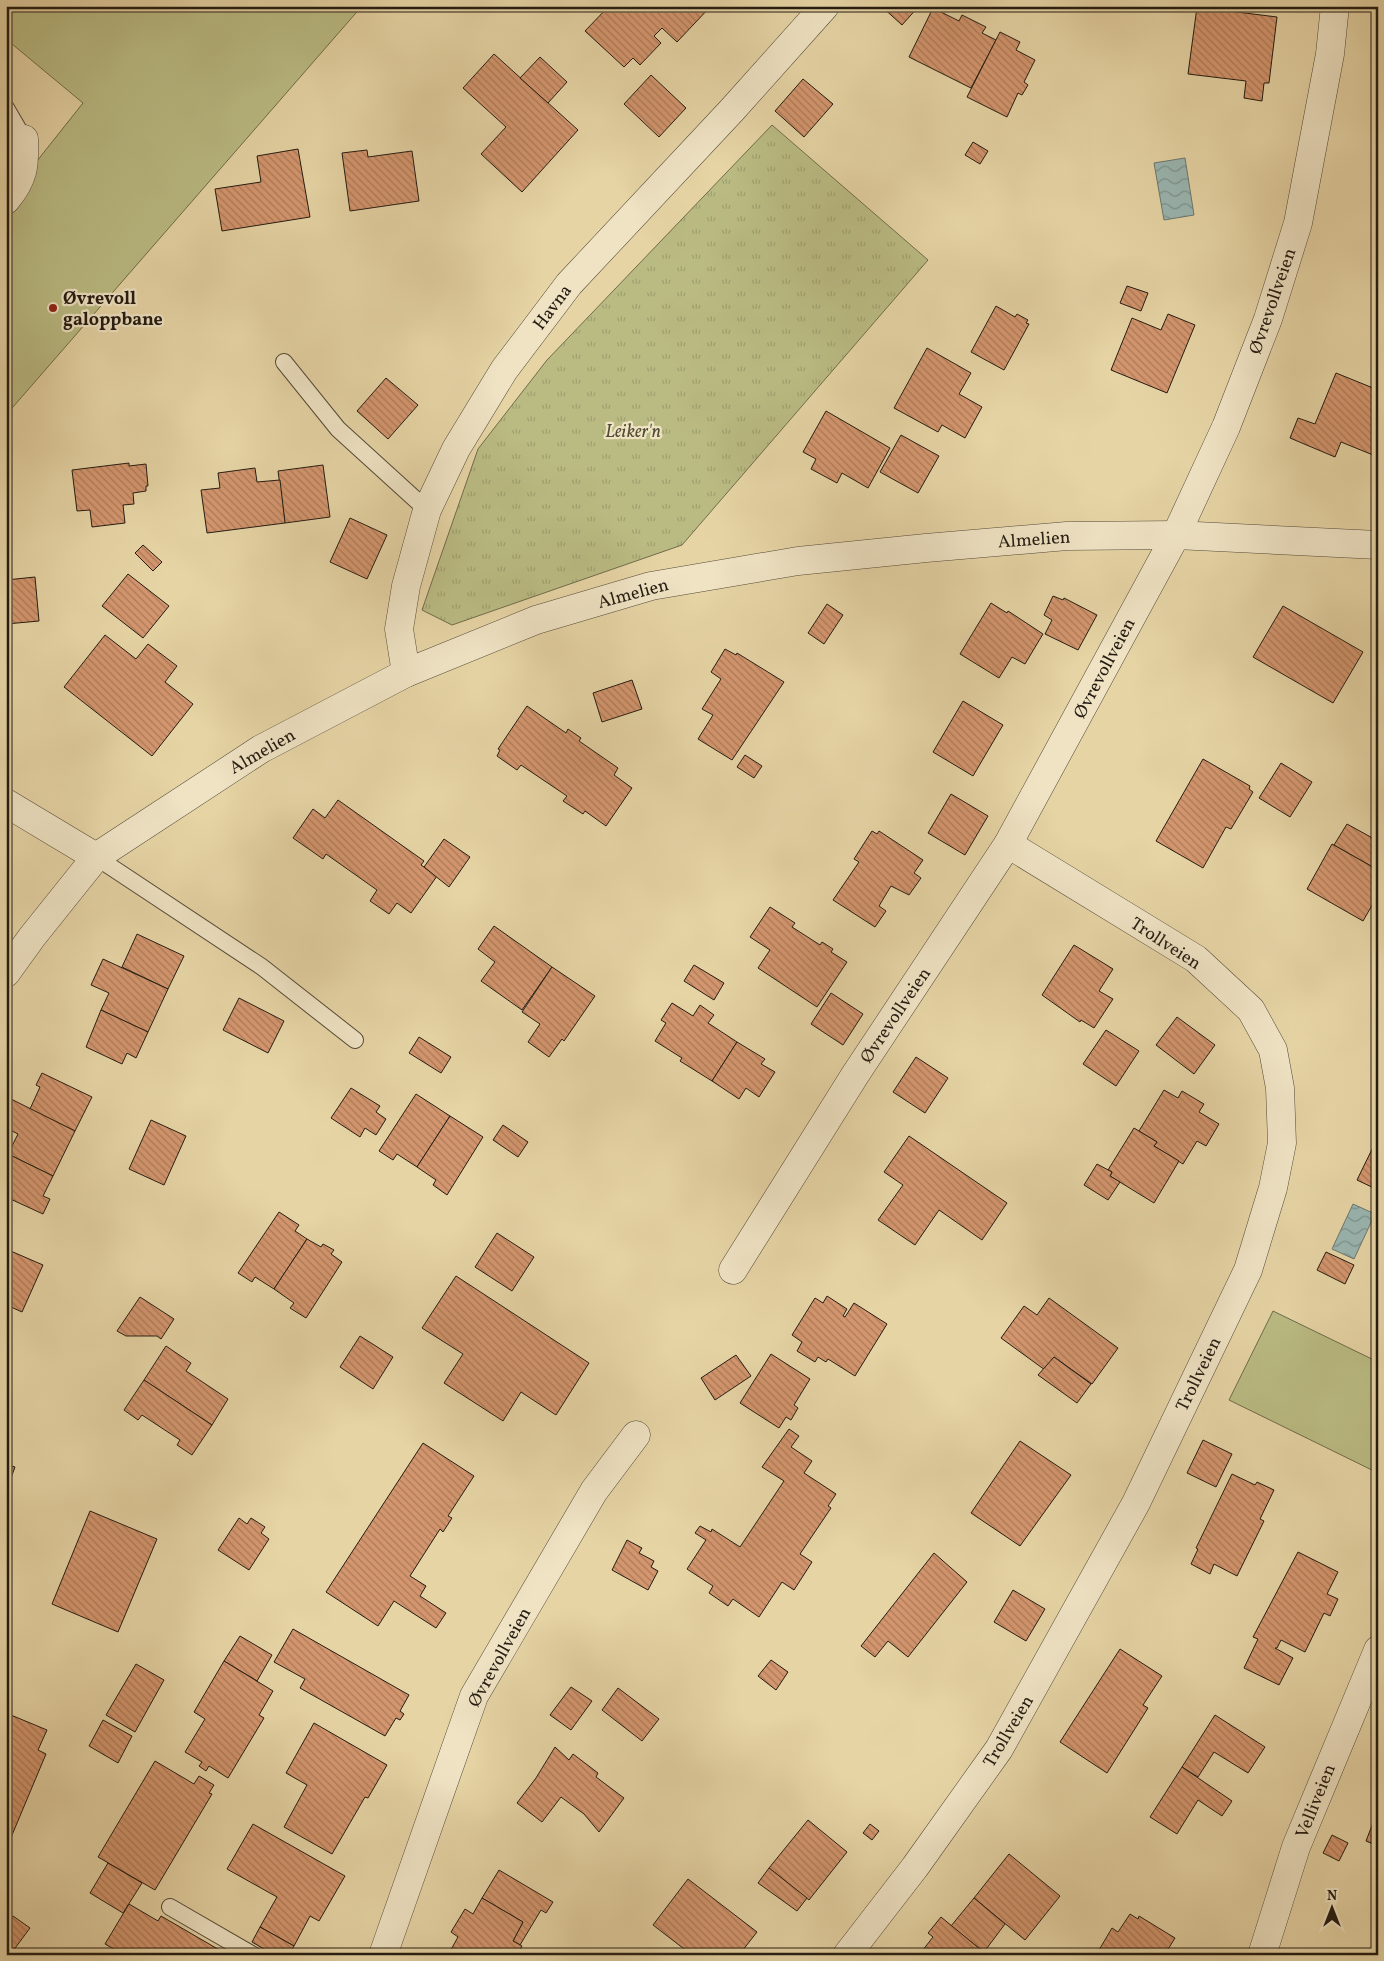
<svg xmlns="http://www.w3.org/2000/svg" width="1384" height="1961" font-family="Vollkorn,serif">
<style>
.green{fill:#babb83;stroke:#6f6c4a}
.park{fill:url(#park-tufts);stroke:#6f6c4a}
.water{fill:url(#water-waves);stroke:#6b7871}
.building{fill:url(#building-back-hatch);stroke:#241c12}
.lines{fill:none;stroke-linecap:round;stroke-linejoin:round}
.lane-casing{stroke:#544a37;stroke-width:18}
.street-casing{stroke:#544a37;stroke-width:29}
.lane{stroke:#efe3c4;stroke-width:16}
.street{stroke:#efe3c4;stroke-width:28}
.poi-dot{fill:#8f2418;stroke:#efe3c4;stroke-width:2}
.labels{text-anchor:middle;stroke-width:4.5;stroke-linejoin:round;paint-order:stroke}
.poi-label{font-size:18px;font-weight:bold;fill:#241c12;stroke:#efe3c4;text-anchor:start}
.street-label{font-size:18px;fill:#241c12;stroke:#efe3c4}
.park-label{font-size:18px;font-style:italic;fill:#514c34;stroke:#efe3c4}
</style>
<defs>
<pattern id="park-tufts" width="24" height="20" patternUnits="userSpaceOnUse" patternTransform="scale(1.25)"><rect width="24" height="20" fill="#babb83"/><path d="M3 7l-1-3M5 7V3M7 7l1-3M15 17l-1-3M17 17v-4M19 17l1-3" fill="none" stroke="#a0a070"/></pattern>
<pattern id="water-waves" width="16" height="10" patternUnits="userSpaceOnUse" patternTransform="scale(1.25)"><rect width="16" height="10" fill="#9ab6b1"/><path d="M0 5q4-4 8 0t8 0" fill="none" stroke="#7d938f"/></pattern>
<pattern id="building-back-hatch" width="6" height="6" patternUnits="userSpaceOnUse" patternTransform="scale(1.25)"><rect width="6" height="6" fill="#d4966e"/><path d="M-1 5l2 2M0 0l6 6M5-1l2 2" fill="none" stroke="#ac7a59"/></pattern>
</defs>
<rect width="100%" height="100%" fill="#e6d4a5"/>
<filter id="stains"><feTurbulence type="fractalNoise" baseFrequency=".004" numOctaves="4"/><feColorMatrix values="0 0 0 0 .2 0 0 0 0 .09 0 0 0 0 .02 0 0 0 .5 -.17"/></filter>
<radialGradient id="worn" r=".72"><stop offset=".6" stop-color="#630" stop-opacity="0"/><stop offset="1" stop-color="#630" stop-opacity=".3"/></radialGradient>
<g class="green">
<polygon points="6,6 362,6 6,415 6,200 83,103 6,39"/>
<polygon points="1273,1311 1378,1362 1378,1473 1229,1400"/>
</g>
<polygon class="park" points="772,125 928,260 682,545 452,625 422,610 478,449 547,360"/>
<g class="water">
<polygon points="1185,158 1194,215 1164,220 1154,163"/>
<polygon points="1353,1204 1375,1214 1354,1259 1332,1249"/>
</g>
<g class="building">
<polygon points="609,6 711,6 677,42 662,28 654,36 661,43 640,65 633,58 624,67 585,31"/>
<polygon points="881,6 919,6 902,25"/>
<polygon points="1197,7 1277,17 1269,83 1264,83 1262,101 1244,98 1246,81 1188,74"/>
<polygon points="933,8 959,21 962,15 986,27 982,33 996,40 971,88 909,57"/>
<polygon points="1000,32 1020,42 1016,50 1035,60 1024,82 1028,85 1022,95 1018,93 1007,117 967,97"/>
<polygon points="494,54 578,130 522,192 481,154 506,127 463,88"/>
<polygon points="540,57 567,82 548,103 520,78"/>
<polygon points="651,75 686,108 659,137 624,104"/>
<polygon points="803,79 833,104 804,137 775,111"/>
<polygon points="973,142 988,151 980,164 965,155"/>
<polygon points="298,149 310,217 222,231 215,189 261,182 257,156"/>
<polygon points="367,150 368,157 412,151 419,201 350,211 342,153"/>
<polygon points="1127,286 1148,293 1141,311 1120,303"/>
<polygon points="996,306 1015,317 1017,314 1028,320 1026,323 1029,324 1004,370 971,352"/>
<polygon points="1168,314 1195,325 1167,393 1111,370 1132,318 1161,330"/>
<polygon points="927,348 971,373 959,394 982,407 965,438 942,425 938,432 894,408"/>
<polygon points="1336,373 1378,390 1378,457 1341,442 1335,457 1290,438 1298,418 1315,424"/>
<polygon points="386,378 418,405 388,439 357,411"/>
<polygon points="826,411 890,448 868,488 842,473 837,483 811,469 816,459 803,452"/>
<polygon points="901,435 939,456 918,493 880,472"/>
<polygon points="129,463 129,466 146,464 148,486 146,486 146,491 133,493 134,504 123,505 125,523 92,527 90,510 77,511 72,470"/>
<polygon points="323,465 330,517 285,523 278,471"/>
<polygon points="255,468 257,482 280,480 285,523 207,533 201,490 220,488 218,473"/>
<polygon points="350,518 387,535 367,579 330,562"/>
<polygon points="143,545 162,562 153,571 135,553"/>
<polygon points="128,574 169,606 143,638 102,606"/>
<polygon points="35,577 39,621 6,624 6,580"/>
<polygon points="1053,596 1063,600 1064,598 1097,615 1078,650 1045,634 1052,620 1044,615"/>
<polygon points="991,603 1007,613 1008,611 1043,634 1025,664 1012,657 999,678 960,654"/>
<polygon points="827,604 843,615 824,644 808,633"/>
<polygon points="1283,606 1363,652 1333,703 1253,657"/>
<polygon points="105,635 136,659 148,644 177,666 165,682 193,704 152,756 64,687"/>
<polygon points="725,649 736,655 737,653 784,682 732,760 698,739 713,715 702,709 721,679 711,672"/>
<polygon points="632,680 642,709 602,722 593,693"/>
<polygon points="963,701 1003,725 973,776 933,752"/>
<polygon points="527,706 566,733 568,729 581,738 579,741 618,768 614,775 632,788 606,826 585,811 583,814 563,801 567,796 521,765 517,770 497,756 500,750 498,749"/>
<polygon points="745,755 762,766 754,778 737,767"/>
<polygon points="1203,759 1250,786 1249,789 1253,792 1231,829 1226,827 1203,868 1156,841"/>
<polygon points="1281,763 1312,782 1290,817 1259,798"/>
<polygon points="951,794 988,816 965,855 928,833"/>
<polygon points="338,800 424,861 421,865 437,876 411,913 397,903 389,914 370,901 377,890 326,854 323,859 293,838 313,809 325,818"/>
<polygon points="1347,824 1378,841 1378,865 1376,869 1334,845"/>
<polygon points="872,831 877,834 879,831 923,860 914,873 921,878 909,895 891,886 879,906 886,911 875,927 833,900 859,862 854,859"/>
<polygon points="444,839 470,857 449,887 424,867"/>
<polygon points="1332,844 1378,870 1378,895 1363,921 1307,889"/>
<polygon points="770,907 795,923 792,927 820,945 822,942 833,949 831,952 847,962 817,1007 758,968 770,950 750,937"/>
<polygon points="494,926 552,967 522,1010 481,981 495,962 478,949"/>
<polygon points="137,934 184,956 168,989 122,967"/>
<polygon points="1074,945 1113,969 1099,991 1113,999 1094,1028 1081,1020 1080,1022 1042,995"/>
<polygon points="103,959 168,989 148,1032 101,1010 109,993 91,985"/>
<polygon points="694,965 724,983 714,1000 684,981"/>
<polygon points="552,967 595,996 564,1041 562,1039 549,1057 528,1042 540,1024 522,1012"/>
<polygon points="831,993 863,1014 843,1045 811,1024"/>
<polygon points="239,998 284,1021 268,1053 223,1030"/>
<polygon points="672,1003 693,1016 700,1005 714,1015 708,1023 737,1042 712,1081 680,1061 682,1058 655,1041 666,1023 661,1020"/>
<polygon points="101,1010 148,1032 136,1058 127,1053 122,1064 86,1047"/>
<polygon points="1177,1017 1215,1045 1194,1074 1156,1045"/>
<polygon points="1106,1030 1139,1051 1116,1086 1083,1064"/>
<polygon points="419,1037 451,1057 441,1073 409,1053"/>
<polygon points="737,1042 765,1059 761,1064 775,1072 759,1097 746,1088 739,1099 712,1081"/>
<polygon points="916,1057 948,1078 925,1113 893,1092"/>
<polygon points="42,1073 92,1097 75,1131 30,1109 40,1087 36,1085"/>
<polygon points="351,1088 380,1106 376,1112 386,1119 376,1135 365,1128 360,1137 331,1118"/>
<polygon points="1164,1090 1178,1098 1182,1091 1204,1104 1199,1112 1219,1124 1206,1146 1197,1141 1183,1164 1154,1146 1157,1142 1139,1131"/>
<polygon points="416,1094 450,1116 417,1167 397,1154 393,1160 379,1151"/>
<polygon points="11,1099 75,1131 53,1176 8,1154 18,1134 6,1128 6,1110"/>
<polygon points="450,1116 483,1137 447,1195 433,1185 436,1180 417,1167"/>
<polygon points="151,1120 186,1136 164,1185 129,1169"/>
<polygon points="503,1125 528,1142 518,1157 493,1140"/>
<polygon points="1134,1128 1157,1142 1154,1146 1179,1161 1154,1203 1110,1176 1112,1172 1108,1170"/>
<polygon points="909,1136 1007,1203 982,1240 939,1210 915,1245 878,1220 903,1185 884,1172"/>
<polygon points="1378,1137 1378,1190 1357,1180"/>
<polygon points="8,1154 53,1176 43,1196 50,1199 43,1214 6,1197"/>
<polygon points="1097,1164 1112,1172 1110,1176 1120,1182 1108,1200 1084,1185"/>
<polygon points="279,1212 299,1225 295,1231 307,1239 274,1289 255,1277 252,1282 238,1273"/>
<polygon points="497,1233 534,1257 512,1291 475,1267"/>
<polygon points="307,1239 321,1247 323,1244 334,1250 331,1254 342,1262 306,1318 290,1308 294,1303 274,1289"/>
<polygon points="6,1249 43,1265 22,1312 11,1307 6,1319"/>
<polygon points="1326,1252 1354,1265 1345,1284 1317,1270"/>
<polygon points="456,1276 589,1363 556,1415 521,1392 503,1421 444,1383 463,1354 422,1328"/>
<polygon points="827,1296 847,1309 843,1316 845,1317 854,1303 887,1324 855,1376 828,1359 826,1362 818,1357 815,1362 797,1351 802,1342 792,1335 815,1298 823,1303"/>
<polygon points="140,1297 174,1319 161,1339 157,1336 126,1336 117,1331"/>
<polygon points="1049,1298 1118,1348 1092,1384 1054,1357 1045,1370 1001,1338 1024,1306 1037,1315"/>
<polygon points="360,1336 393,1357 373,1389 340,1367"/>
<polygon points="166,1346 191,1363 186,1371 228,1399 212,1425 144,1380"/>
<polygon points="771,1354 810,1379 794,1405 798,1408 791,1420 786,1417 779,1428 740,1403"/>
<polygon points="736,1355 751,1376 715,1400 701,1378"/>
<polygon points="1054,1357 1091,1384 1077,1403 1038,1375"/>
<polygon points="144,1380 212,1425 192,1455 177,1445 180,1440 142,1415 138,1420 124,1410"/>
<polygon points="789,1429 799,1436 791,1447 812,1461 804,1473 836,1494 828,1506 831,1508 800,1554 812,1562 794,1590 782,1582 759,1617 733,1599 728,1606 709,1593 713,1586 687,1569 706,1540 695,1533 700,1526 711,1532 712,1529 740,1547 784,1481 762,1467"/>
<polygon points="1203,1440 1232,1454 1216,1487 1187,1473"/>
<polygon points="1020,1441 1071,1475 1020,1546 971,1513"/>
<polygon points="423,1443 474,1476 448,1516 452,1518 443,1532 440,1529 410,1576 426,1586 420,1596 446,1613 436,1628 394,1601 378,1626 326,1592"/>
<polygon points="6,1464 15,1467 7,1489 6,1488"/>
<polygon points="1232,1474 1255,1485 1257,1482 1274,1490 1260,1519 1264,1521 1237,1576 1214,1564 1210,1574 1191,1564 1198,1549 1196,1548"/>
<polygon points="90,1511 157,1539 118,1632 52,1604"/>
<polygon points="239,1518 247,1524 251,1518 265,1527 261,1533 269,1539 249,1570 218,1550"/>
<polygon points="627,1540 642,1548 639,1553 654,1561 651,1567 658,1571 648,1590 612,1570"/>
<polygon points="1298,1552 1338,1572 1327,1594 1338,1599 1330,1616 1324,1613 1305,1652 1281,1640 1277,1648 1275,1648 1293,1658 1279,1685 1244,1668 1258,1639 1253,1637"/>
<polygon points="934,1553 967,1582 908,1657 888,1641 875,1657 861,1646"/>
<polygon points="1013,1590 1045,1609 1026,1641 994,1622"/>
<polygon points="293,1629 409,1695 400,1711 404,1714 400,1720 396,1718 385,1736 300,1688 305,1679 274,1662"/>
<polygon points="240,1636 272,1655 257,1681 224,1661"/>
<polygon points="1120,1649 1162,1676 1143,1705 1148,1708 1107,1773 1060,1742"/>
<polygon points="771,1660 788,1672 776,1690 758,1676"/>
<polygon points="224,1661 273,1691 259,1715 264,1718 228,1778 209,1766 206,1771 199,1766 202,1762 185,1752 205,1719 194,1712"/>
<polygon points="136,1664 164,1680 135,1732 106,1715"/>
<polygon points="571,1687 592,1701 571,1730 550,1715"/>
<polygon points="618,1688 659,1719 642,1741 602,1710"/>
<polygon points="6,1713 47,1730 38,1750 46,1754 7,1847"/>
<polygon points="1215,1715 1265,1747 1248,1773 1214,1752 1198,1777 1182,1767"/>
<polygon points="103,1720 132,1736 118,1763 89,1746"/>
<polygon points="314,1723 387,1765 368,1798 365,1797 332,1854 284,1827 307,1785 286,1773"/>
<polygon points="555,1747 569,1760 573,1754 598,1773 596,1777 624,1798 599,1832 584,1814 561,1797 542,1822 517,1803 536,1778"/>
<polygon points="155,1761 194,1784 199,1776 214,1785 209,1793 212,1794 155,1890 98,1857"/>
<polygon points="1182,1767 1232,1801 1222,1816 1198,1800 1177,1834 1150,1817"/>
<polygon points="1378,1810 1378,1846 1366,1841"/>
<polygon points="808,1820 847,1852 809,1900 769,1868"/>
<polygon points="253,1824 345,1876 319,1921 310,1916 294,1946 260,1927 277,1897 227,1869"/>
<polygon points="870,1824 879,1831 872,1840 863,1833"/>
<polygon points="1332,1835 1348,1843 1339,1861 1323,1853"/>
<polygon points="1009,1854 1060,1896 1025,1940 974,1898"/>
<polygon points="108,1863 142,1883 123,1913 90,1893"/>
<polygon points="769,1868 807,1898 797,1911 758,1883"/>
<polygon points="499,1870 553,1902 546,1913 541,1910 520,1945 513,1941 523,1922 482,1898"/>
<polygon points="688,1879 757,1932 739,1955 692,1955 653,1925"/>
<polygon points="482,1898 523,1922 513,1941 522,1946 517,1955 448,1955 458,1937 451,1932 465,1909 473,1914"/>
<polygon points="974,1898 1005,1924 984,1952 951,1926"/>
<polygon points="129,1904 158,1921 161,1916 228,1955 124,1955 105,1944"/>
<polygon points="1130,1914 1138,1919 1139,1916 1175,1938 1167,1951 1173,1955 1096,1955 1112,1928 1118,1932"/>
<polygon points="13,1916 30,1928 10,1955 6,1952 6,1926"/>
<polygon points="941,1917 986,1954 985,1955 919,1955 933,1937 928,1933"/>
<polygon points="260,1927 294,1946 289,1955 274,1955 252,1942"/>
</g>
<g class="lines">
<g class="lane-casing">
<g id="lane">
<polyline points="6,108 24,139"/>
<polyline points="284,362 338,429 427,510"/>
<polyline points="96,857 262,967 355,1040"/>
<polyline points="170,1907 253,1955"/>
</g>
</g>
<g class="street-casing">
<g id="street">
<path d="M 6,200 C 24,178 25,166 24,139"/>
<polyline points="406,673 399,629 406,586 427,510 456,449 504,370 569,284 732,110 825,6"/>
<polyline points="6,803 96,857"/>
<polyline points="6,973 32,937 96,857 261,749 406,673 536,620 651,586 798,561 926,548 1067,536 1176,535 1378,545"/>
<polyline points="733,1270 855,1075 1008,844 1176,535 1226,427 1268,319 1298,223 1330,54 1335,6"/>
<polyline points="383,1955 474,1696 594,1491 636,1435"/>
<polyline points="847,1955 915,1867 999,1749 1136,1503 1248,1270 1273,1188 1282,1143 1280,1088 1273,1050 1251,1010 1196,959 1008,844"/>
<polyline points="1262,1955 1296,1847 1378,1650"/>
</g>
</g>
<use href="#lane" class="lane"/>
<use href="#street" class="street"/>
</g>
<circle class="poi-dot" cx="53" cy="308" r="5"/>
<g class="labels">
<g class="poi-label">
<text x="63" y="304">Øvrevoll<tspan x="63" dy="21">galoppbane</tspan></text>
</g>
<g class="street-label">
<text transform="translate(1272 301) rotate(-71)" y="6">Øvrevollveien</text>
<text transform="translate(552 307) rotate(-53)" y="6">Havna</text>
<text transform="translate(1034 539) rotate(-4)" y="6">Almelien</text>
<text transform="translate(633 593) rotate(-15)" y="6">Almelien</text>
<text transform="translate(1104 668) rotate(-62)" y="6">Øvrevollveien</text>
<text transform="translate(262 751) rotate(-30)" y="6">Almelien</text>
<text transform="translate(1166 943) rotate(33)" y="6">Trollveien</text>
<text transform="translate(895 1015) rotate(-56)" y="6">Øvrevollveien</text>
<text transform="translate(1198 1374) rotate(-64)" y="6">Trollveien</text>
<text transform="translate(499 1657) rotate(-61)" y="6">Øvrevollveien</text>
<text transform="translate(1008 1731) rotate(-59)" y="6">Trollveien</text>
<text transform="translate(1315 1801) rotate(-68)" y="6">Velliveien</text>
</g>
<g class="park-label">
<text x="633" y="437">Leiker'n</text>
</g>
</g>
<rect width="1384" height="1961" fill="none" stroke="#e6d4a5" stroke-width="25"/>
<rect x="8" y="8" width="1369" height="1946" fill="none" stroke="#241c12" stroke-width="2.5"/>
<rect x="12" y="12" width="1359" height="1936" fill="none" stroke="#241c12"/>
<g transform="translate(1332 1908)" stroke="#efe3c4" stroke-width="4" paint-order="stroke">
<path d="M0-4L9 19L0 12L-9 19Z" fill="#241c12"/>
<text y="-8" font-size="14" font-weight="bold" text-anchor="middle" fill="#241c12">N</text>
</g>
<rect width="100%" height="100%" filter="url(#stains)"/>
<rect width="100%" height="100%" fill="url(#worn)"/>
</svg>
